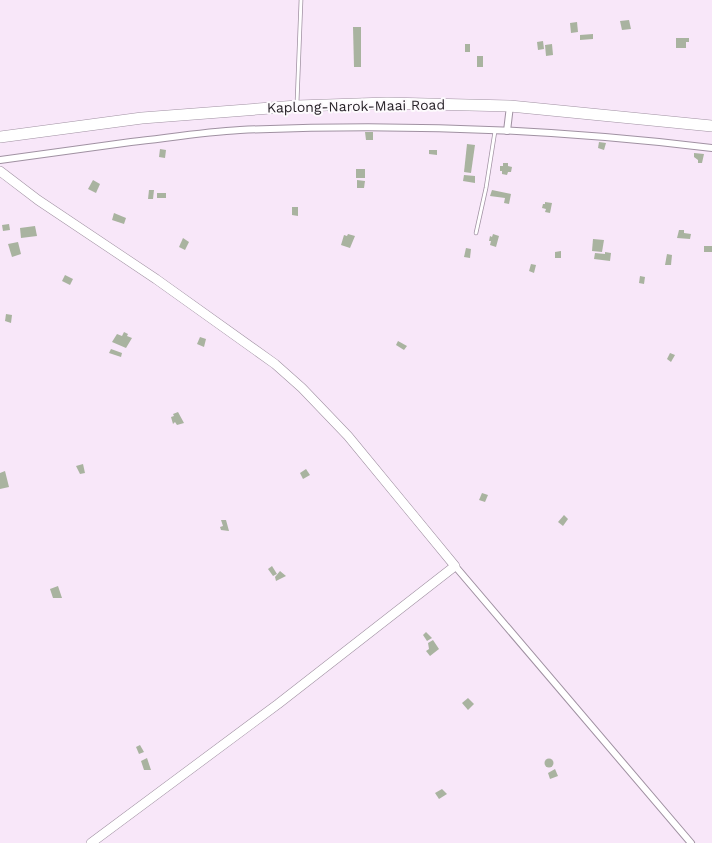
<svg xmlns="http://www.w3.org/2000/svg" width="712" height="843" font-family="'Work Sans',sans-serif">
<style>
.building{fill:#a9b3a0}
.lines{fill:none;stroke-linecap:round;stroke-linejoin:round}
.lane-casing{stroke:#a091a2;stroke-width:4.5}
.street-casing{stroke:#a091a2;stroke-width:8}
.secondary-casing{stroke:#a091a2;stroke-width:10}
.highway-casing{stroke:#a091a2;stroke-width:12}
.lane{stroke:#fff;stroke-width:3}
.street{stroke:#fff;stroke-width:6}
.secondary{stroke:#fff;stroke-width:9}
.highway{stroke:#fff;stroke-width:11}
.labels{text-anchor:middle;stroke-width:4;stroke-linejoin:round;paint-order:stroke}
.street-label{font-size:14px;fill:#282329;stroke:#fdfafd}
</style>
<rect width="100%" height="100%" fill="#f8e7f9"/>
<g class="building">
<polygon points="629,20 631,29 622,30 620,21"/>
<polygon points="577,22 578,32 571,33 570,23"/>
<polygon points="353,27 361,27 361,67 354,67"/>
<polygon points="593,34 593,39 580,40 580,35"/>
<polygon points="676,38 689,38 689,42 686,42 686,48 676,48"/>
<polygon points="543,41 544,49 538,50 537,42"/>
<rect x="465" y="44" width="5" height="8"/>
<polygon points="552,44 553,55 546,56 545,45"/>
<rect x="477" y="56" width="6" height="11"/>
<polygon points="365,132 373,132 373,140 366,140"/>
<polygon points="599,142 606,143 604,150 598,148"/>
<polygon points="467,144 475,145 471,173 464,172"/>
<polygon points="160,149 166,150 165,158 159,157"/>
<polygon points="429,150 437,150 437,155 429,154"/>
<polygon points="694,153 704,154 702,163 698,163 698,160 694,157"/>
<polygon points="503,163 508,163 508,166 512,167 511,172 508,172 507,175 502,174 502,171 500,171 500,166 503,166"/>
<rect x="356" y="169" width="9" height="9"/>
<polygon points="464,175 475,176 475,183 463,181"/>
<polygon points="93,180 100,184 96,193 88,189"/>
<polygon points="357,180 365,181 364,188 357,188"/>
<polygon points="149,190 154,190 153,199 148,199"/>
<polygon points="492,190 511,194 509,204 504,203 505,198 490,196"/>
<rect x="157" y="193" width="9" height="5"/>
<polygon points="545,202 552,203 550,213 545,212 546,209 542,208 543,204 545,204"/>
<polygon points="292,207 298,207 298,216 292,215"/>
<polygon points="114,213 126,218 124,224 112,220"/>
<polygon points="9,224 10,230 3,231 2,225"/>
<polygon points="35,226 37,236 21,238 20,228"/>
<polygon points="679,230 684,230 684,233 691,234 690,239 677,238"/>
<polygon points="348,234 355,236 350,248 341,245 344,235 347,236"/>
<polygon points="493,234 499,236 496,247 490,245 491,241 489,241 490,236 492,237"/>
<polygon points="183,238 189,242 185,250 179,247"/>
<polygon points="593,239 604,240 602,252 592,251"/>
<polygon points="18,242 21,254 12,257 8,244"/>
<rect x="704" y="246" width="8" height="6"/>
<polygon points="466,248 471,249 470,258 464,257"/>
<polygon points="561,251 561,258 555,258 555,252"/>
<polygon points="605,252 611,253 610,261 594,259 595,253 605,254"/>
<polygon points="667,254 672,255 671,265 665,265"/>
<polygon points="531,264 536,265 534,273 529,271"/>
<polygon points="65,275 73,279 70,285 62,281"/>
<polygon points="640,276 645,277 644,284 639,283"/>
<polygon points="6,314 12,315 11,323 5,321"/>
<polygon points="124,332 128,334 127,336 132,338 126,348 112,342 117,334 122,336"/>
<polygon points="200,337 206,339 204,347 197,344"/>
<polygon points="398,341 407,346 404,350 396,345"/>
<polygon points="111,349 122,353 121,357 109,353"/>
<polygon points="670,353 675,355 671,362 667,359"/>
<polygon points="178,412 184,423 177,425 175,422 173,424 171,417 174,416 173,414"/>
<polygon points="83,464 85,473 80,474 76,466"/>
<polygon points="306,469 310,475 303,479 300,473"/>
<polygon points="5,471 9,487 0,489 0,473"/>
<polygon points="482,493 488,495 485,502 479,500"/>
<polygon points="564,515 568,519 563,526 558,522"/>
<polygon points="221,520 226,520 229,531 221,530 220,527 223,526"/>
<polygon points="272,566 277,574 273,576 268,569"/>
<polygon points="280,571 286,576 276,581 275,577"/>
<polygon points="58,586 62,598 53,598 50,589"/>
<polygon points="426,632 432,638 427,641 423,635"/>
<polygon points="433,640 439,649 430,656 426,651 429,649 428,643"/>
<polygon points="468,698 474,704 468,710 462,703"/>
<polygon points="140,745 144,752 139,754 136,747"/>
<polygon points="147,758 151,770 144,770 141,761"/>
<circle cx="549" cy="763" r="4.5"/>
<polygon points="555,769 558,776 550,779 548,773"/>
<polygon points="442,789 447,794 439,799 435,793"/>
</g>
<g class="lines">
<g class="lane-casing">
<g id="lane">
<polyline points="297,103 301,0"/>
<polyline points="476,233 486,188 495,131"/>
</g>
</g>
<g class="street-casing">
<g id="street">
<polyline points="507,131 510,106"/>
<path d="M 0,160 C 44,154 88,148 131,142 C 167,138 204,132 240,130 C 397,123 556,129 712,148"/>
<polyline points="455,566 691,843"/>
</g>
</g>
<g class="secondary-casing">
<polyline id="secondary" points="0,171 38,200 156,279 275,364 302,388 348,436 455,566 278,704 91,843"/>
</g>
<g class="highway-casing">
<polyline id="highway" points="0,137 142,118 297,106 387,103 510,106 712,126"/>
</g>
<use href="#lane" class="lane"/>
<use href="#street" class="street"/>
<use href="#secondary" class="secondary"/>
<use href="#highway" class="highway"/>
</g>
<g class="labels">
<g class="street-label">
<text transform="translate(356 106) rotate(-1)" y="5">Kaplong-Narok-Maai Road</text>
</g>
</g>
</svg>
